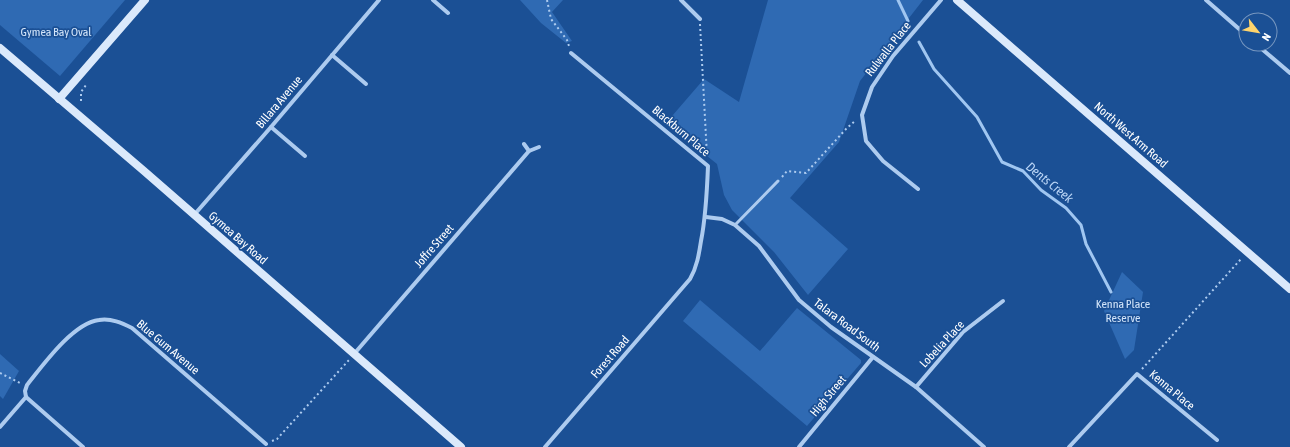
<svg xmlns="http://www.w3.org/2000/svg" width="1290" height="447" font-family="'Asap Condensed',sans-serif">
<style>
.green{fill:#2f6ab3}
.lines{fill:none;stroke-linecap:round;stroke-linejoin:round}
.stream{stroke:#a0c6f1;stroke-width:3}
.path{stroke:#adcbef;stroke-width:2;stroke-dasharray:2 3;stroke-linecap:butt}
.lane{stroke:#adcbef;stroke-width:3}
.street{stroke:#adcbef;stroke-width:4}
.secondary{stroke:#dbe9fb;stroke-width:8}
.labels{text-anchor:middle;stroke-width:3.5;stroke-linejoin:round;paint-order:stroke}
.park-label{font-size:12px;fill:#d4e6fb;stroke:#1b5095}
.street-label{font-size:12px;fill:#fff;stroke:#1b5095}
.water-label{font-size:13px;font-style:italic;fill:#bad5f6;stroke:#1b5095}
</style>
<rect width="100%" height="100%" fill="#1b5095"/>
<g class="green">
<polygon points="0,0 125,0 60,76 0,25"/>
<polygon points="520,0 563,0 552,12 572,41 566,43 541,23"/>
<polygon points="768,0 923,0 860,81 839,142 790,198 848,249 808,295 774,252 732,210 724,195 717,164 666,123 704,79 739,102"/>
<polygon points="1122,272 1143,292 1134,350 1125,359 1104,311"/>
<polygon points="700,300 760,351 797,308 861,360 861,363 807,426 683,321"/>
<polygon points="0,354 19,371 3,399 0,396"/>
</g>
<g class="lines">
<g class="stream">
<polyline points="898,0 908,21"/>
<polyline points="919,42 934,69 977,117 1002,162 1023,171 1041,190 1066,208 1081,225 1086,244 1111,292"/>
</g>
<g class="path">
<polyline points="547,0 551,19 567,40 569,46"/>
<polyline points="700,24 707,156"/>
<polyline points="81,101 81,92 86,85"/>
<polyline points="782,177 787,171 806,173 846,129 856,120"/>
<polyline points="1142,369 1241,259"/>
<polyline points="0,373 20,383"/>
<polyline points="272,441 277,439 349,360"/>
</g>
<polyline class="lane" points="735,225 778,181"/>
<g class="street">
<polyline points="433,0 448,13"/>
<polyline points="681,0 700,19"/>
<polyline points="1206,0 1246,35"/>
<polyline points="1256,44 1290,73"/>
<polyline points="332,55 366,84"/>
<polyline points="271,127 305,156"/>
<polyline points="529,151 539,147"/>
<polyline points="918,189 883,161 866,141 862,115 872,87 893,56 941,0"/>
<polyline points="194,215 271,127 379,0"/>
<polyline points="706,217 722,219 735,225 759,246 799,300 831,327 916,387 984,447"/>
<polyline points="354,354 529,151 524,144"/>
<polyline points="916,387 963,332 1003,301"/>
<path d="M 26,397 L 25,391 L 27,385 C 43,365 73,323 99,320 C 111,318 122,323 132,328 L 266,444"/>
<polyline points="26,397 83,447"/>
<polyline points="0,427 26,397"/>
<path d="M 545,447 L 690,279 C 697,267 699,254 701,241 C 706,216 707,192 708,166 L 571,53"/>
<polyline points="799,447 873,357"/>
<polyline points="1069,447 1137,374 1217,440"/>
</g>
<g class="secondary">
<polyline points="957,0 1290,289"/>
<polyline points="0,48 144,171 461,447"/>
<polyline points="59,99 145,0"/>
</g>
</g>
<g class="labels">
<g class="park-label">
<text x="56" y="36">Gymea Bay Oval</text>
<text x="1123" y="308">Kenna Place<tspan x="1123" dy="14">Reserve</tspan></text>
</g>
<g class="street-label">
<text transform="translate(888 49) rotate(-52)" y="4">Rulwalla Place</text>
<text transform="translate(279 102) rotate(-50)" y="4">Billara Avenue</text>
<text transform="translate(681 131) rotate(40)" y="4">Blackburn Place</text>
<text transform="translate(1131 135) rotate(41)" y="4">North West Arm Road</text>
<text transform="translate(238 238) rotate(41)" y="4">Gymea Bay Road</text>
<text transform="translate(434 246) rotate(-49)" y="4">Joffre Street</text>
<text transform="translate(847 325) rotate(37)" y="4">Talara Road South</text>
<text transform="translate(942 344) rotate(-47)" y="4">Lobelia Place</text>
<text transform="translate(168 347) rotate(40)" y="4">Blue Gum Avenue</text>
<text transform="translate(610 357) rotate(-49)" y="4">Forest Road</text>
<text transform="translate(1172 390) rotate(40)" y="4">Kenna Place</text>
<text transform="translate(828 396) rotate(-50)" y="4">High Street</text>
</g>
<g class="water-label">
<text transform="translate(1050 182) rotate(39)" y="5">Dents Creek</text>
</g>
</g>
<g transform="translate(1258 32) rotate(121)"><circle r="19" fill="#1b5095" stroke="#7696bf"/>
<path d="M0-3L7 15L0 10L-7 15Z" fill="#ffd46c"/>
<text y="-6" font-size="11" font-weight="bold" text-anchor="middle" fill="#ffffff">N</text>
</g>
</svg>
